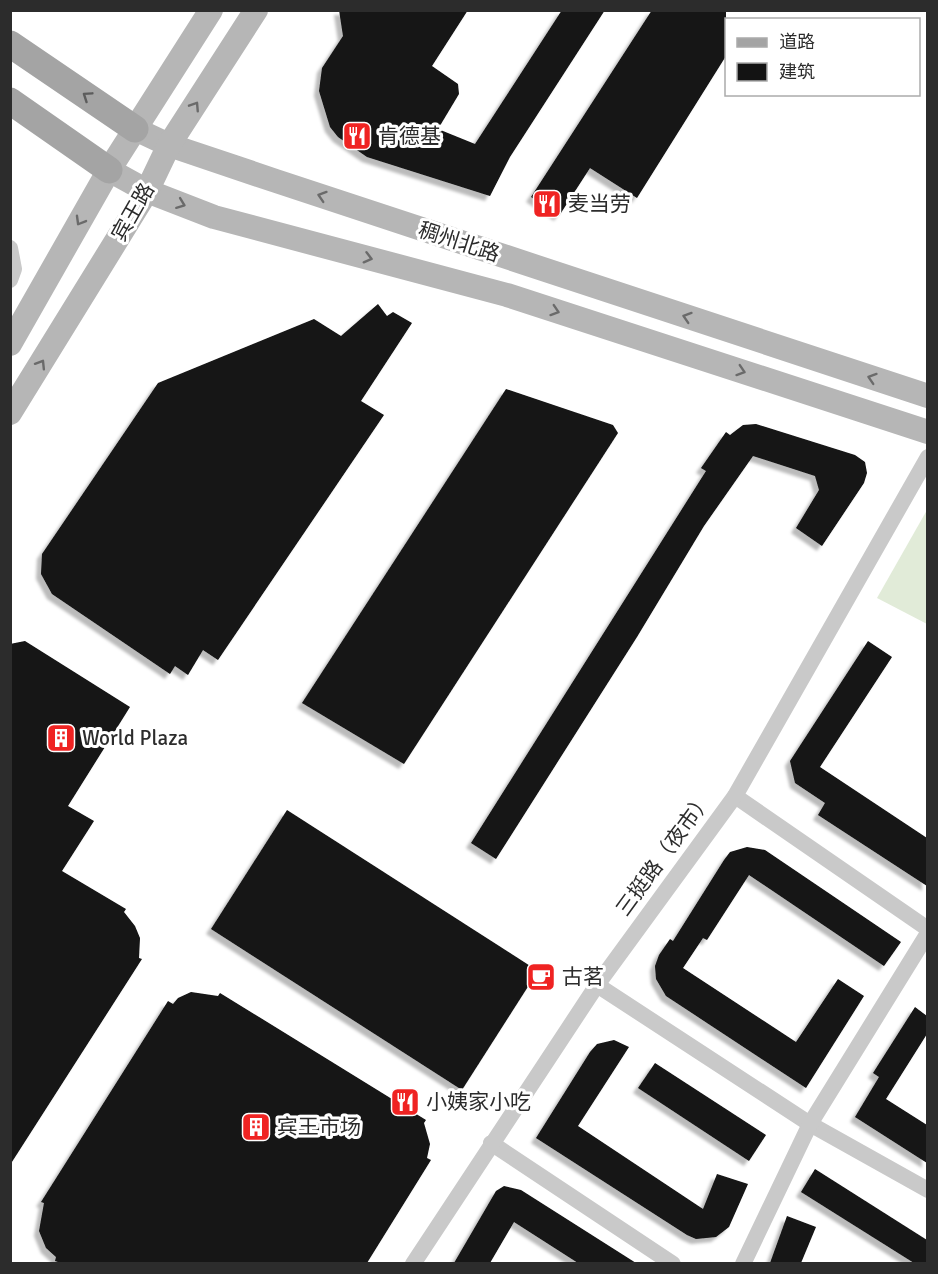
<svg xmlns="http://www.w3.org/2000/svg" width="938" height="1274" font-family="Signika,'Noto Sans SC',sans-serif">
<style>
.green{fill:#e1ebd8}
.building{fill:#131313;filter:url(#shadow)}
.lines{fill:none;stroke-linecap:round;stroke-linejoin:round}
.street{stroke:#c9c9c9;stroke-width:16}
.secondary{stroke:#b6b6b6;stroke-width:24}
.primary{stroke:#a4a4a4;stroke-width:27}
.oneway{stroke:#5c5c5c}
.oneway2{stroke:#6a6a6a}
.labels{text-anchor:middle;stroke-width:6;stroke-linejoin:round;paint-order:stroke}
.poi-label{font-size:21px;fill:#2c2c2c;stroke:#fff;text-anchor:start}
.street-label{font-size:21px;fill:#2c2c2c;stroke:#fff}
</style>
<defs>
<filter id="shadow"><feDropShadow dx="-5" dy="5" stdDeviation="1.5" flood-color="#0004"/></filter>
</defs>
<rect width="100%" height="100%" fill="#fff"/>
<polygon class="green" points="927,510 927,624 877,598"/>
<g class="building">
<polygon points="339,10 468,10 432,66 458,84 459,94 438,129 475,144 562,10 605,10 510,157 490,196 367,157 338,137 330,127 319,91 322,68 343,36"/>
<polygon points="652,10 726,10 726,56 637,198 590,168 559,216 531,197"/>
<polygon points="378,304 387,316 393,312 412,323 361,401 384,415 218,660 203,650 188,675 175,666 170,674 52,594 41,574 42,554 158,383 314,319 341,336"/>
<polygon points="506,389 613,425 618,433 404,764 302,703"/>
<polygon points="756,424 855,455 865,462 867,473 864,483 822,546 796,528 819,490 815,476 753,456 704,526 637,637 496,859 471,843 706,471 701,468 726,432 730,435 743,425"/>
<polygon points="25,641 130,707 68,806 94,821 62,871 126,909 124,912 135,926 140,938 139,958 142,959 10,1165 10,644"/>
<polygon points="868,641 892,657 820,767 927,838 927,886 818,815 825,803 795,783 790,761"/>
<polygon points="287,810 538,971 462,1090 211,929"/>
<polygon points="747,847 765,850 901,942 884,966 749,875 707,940 703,938 683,968 796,1042 838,979 864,996 806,1088 666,996 656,979 655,966 659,955 670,939 673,941 724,860 730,852"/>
<polygon points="191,992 218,996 220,993 426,1120 424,1123 430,1144 427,1158 431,1160 367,1263 61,1263 55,1261 56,1257 46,1248 39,1231 44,1203 41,1202 168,1001 173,1004 178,998"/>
<polygon points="915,1007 927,1016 927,1034 886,1099 927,1125 927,1163 855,1117 879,1077 873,1073"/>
<polygon points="614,1040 629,1047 578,1126 703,1209 717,1174 748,1184 729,1227 716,1237 696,1239 687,1235 536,1138 590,1052 597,1044"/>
<polygon points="655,1063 766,1135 749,1161 638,1088"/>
<polygon points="815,1169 927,1240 927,1263 914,1263 801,1192"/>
<polygon points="504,1186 521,1190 636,1263 578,1263 514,1222 490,1263 454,1263 496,1191"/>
<polygon points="787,1216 816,1227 801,1263 770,1263"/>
</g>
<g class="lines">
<g class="street">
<polyline points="10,248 14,269 10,280"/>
<polyline points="735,796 928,929"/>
<polyline points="597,985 810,1124 928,1190"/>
<polyline points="491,1143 673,1264"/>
<polyline points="413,1264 597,985 735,796 928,457"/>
<polyline points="743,1264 810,1124 928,933"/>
</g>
<g class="secondary">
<polyline points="135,129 169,145 276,181 928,396"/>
<polyline points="109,170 147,191 214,217 507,295 928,432"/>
<polyline points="10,344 109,170 211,10"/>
<polyline points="10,413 147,191 169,145 256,10"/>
</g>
<g class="primary">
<polyline points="10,44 135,129"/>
<polyline points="10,101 109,170"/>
</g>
</g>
<defs><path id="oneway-chevron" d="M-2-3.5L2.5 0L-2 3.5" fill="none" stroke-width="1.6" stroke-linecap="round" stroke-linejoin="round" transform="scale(1.5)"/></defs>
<use class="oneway" href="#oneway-chevron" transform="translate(87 96) rotate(-146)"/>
<g class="oneway2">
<use href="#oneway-chevron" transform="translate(195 106) rotate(-57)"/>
<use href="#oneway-chevron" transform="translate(322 196) rotate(-162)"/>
<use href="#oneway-chevron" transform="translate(181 204) rotate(21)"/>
<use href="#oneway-chevron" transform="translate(80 221) rotate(120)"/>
<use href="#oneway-chevron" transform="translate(368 258) rotate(15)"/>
<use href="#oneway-chevron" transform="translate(555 311) rotate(18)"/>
<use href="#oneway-chevron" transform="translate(687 317) rotate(-162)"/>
<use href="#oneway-chevron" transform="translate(41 364) rotate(-58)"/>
<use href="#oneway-chevron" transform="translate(741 371) rotate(18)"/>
<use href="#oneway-chevron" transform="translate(872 378) rotate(-162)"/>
</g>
<defs>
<g id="restaurant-square" transform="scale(1.5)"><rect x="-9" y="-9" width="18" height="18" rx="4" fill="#ef2322" stroke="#fff"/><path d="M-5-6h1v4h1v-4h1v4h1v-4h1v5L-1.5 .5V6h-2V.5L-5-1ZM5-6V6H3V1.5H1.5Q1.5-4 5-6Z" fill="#fff"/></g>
<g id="building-square" transform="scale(1.5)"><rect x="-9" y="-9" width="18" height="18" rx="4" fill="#ef2322" stroke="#fff"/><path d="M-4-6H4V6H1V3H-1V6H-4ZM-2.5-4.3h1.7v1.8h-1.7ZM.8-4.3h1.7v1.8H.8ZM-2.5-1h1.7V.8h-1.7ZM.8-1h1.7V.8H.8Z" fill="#fff"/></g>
<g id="cafe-square" transform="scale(1.5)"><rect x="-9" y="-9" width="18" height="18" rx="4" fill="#ef2322" stroke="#fff"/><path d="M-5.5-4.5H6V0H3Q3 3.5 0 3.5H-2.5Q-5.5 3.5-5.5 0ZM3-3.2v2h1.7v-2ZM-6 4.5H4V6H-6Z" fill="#fff"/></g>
</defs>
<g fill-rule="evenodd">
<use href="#restaurant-square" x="357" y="136"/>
<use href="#restaurant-square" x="547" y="204"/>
<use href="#building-square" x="61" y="738"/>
<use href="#cafe-square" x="541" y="977"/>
<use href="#restaurant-square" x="405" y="1102"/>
<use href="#building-square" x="256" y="1127"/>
</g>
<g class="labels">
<g class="poi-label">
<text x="378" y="143">肯德基</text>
<text x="568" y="211">麦当劳</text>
<text x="82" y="745">World Plaza</text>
<text x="562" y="984">古茗</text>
<text x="426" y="1109">小姨家小吃</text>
<text x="277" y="1134">宾王市场</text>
</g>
<g class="street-label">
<text transform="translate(133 212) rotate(-60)" y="7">宾王路</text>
<text transform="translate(459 242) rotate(18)" y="7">稠州北路</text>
<text transform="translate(664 854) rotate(-54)" y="7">三挺路（夜市）</text>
</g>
</g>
<rect width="938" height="1274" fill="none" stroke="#2c2c2c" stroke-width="24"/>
<rect x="725" y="18" width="195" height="78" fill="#ffffff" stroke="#ababab" stroke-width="1.5"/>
<rect x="737" y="38" width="30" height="9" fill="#a4a4a4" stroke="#ababab" stroke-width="1.5"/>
<text x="779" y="48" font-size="18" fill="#2c2c2c">道路</text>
<rect x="737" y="63" width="30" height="18" fill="#131313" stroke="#ababab" stroke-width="1.5"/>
<text x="779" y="78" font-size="18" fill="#2c2c2c">建筑</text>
</svg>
